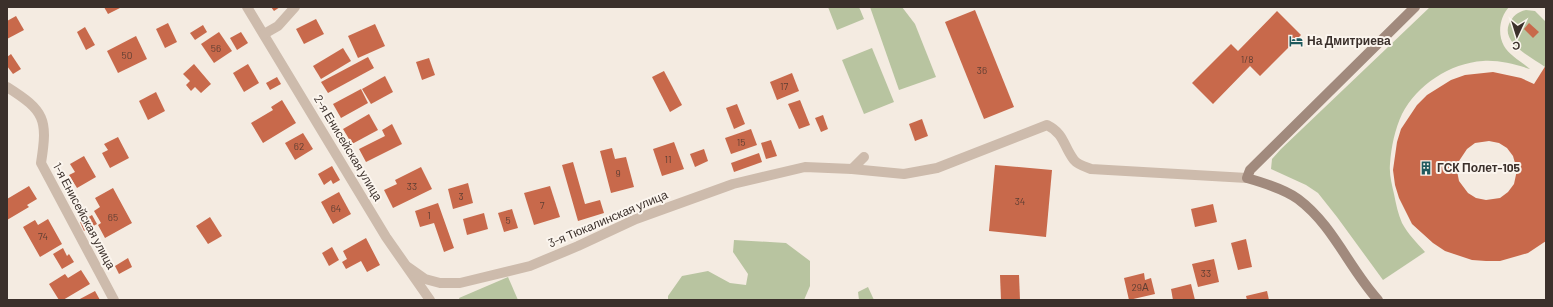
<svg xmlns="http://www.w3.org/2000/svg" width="1553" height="307" font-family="Barlow,sans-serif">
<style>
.green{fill:#b8c4a0}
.building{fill:#c8694b;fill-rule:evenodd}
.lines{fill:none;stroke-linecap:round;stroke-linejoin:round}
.street{stroke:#cdbbac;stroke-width:10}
.secondary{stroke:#a18a7d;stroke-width:10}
.labels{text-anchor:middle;stroke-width:4;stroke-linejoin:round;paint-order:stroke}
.number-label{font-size:10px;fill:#5e3e33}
.poi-label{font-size:12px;font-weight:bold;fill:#3b302b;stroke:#fbf5ee;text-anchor:start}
.street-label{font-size:12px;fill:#3b302b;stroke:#fbf5ee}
</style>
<rect width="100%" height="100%" fill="#f4ebe1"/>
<g class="green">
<polygon points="828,7 859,7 864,19 837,30"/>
<polygon points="870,7 902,7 915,24 936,77 899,90"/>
<path d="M 1430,7 L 1509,7 C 1500,17 1497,33 1504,46 C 1509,55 1522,62 1530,69 C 1514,64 1499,60 1483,61 C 1450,63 1417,85 1402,114 C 1395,129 1391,147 1390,164 C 1389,174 1392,185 1394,194 C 1396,204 1398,214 1402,223 C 1408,234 1417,243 1425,252 L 1383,280 L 1337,217 L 1318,193 L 1306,185 L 1271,169 L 1272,159 L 1281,149 Z"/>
<path d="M 1526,10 L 1535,11 L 1546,22 L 1546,65 L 1545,67 C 1531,57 1501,43 1509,24 C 1513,16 1517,12 1526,10 Z"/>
<polygon points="872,48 894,102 864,114 842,60"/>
<polygon points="734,240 786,243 810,261 810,286 804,300 668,300 668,296 682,276 708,271 730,283 746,285 748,274 733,252"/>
<polygon points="508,277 518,300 460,300 459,298"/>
<polygon points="868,287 874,300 859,300 858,292"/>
</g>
<g class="building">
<polygon points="104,7 122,7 108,14"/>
<polygon points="271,7 280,7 274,11"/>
<polygon points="975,10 1014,107 984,119 945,22"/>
<polygon points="1277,11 1301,35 1260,76 1250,66 1213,104 1192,83 1231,44 1238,51"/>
<polygon points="16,16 24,30 7,39 7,21"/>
<polygon points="316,19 324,34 304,44 296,29"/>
<polygon points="168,23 177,42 165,48 156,29"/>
<polygon points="1529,23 1539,32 1533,38 1524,29"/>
<polygon points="375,24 385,46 358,58 348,36"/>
<polygon points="203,25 207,32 195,40 190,33"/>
<polygon points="85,27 95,45 86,50 77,32"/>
<polygon points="219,32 232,51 214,63 201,44"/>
<polygon points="241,32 248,43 237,50 230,38"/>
<polygon points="136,36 147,59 118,73 107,51"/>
<polygon points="343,48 351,61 321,79 313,66"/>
<polygon points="11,54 21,69 13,74 7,66 7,57"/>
<polygon points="368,57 374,68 328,93 321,82"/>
<polygon points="429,58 435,75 422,80 416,62"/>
<polygon points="194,64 211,84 201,93 195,87 191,91 186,85 190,81 183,74"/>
<polygon points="248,64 259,83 244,92 233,73"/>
<path d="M 1546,65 L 1546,241 L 1528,253 L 1500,261 L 1486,261 L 1472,260 L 1445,251 L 1433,243 L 1412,224 L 1399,198 L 1395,185 L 1393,170 L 1397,142 L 1401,129 L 1417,105 L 1427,95 L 1451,80 L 1465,75 L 1493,72 L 1521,78 L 1534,84 ZM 1489,141 L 1499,143 L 1507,148 L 1513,156 L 1517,170 L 1514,184 L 1508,192 L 1500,198 L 1486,200 L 1476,198 L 1468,193 L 1459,181 L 1457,171 L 1459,161 L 1467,149 L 1475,143 Z"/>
<polygon points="664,71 682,105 670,112 652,77"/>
<polygon points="792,73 799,91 777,100 770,82"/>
<polygon points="385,76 393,92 371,104 362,89"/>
<polygon points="277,77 281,84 270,90 266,83"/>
<polygon points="361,89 368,103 341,118 333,104"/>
<polygon points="156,92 165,111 148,120 139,101"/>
<polygon points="282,100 296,123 263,143 251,123 273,110 271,107"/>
<polygon points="800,100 810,125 799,129 788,104"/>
<polygon points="737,104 745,124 734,129 726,108"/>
<polygon points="369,114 378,130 352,144 343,129"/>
<polygon points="823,115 828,129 821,132 815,118"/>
<polygon points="922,119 928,136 915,141 909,124"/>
<polygon points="392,124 402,144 366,162 359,149 385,136 382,130"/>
<polygon points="751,129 757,145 731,154 725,138"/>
<polygon points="303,133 313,149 295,160 285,143"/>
<polygon points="118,137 129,158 110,168 102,153 108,150 104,144"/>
<polygon points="771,140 777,156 766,159 761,143"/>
<polygon points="674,142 684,169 662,176 653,149"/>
<polygon points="612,148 615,159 626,157 634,187 611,193 600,151"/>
<polygon points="704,149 708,161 695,167 690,154"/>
<polygon points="759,153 762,162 734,172 731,163"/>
<polygon points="84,156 96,177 77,188 69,175 75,172 70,164"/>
<polygon points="573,162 585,204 600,200 604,213 578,221 562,165"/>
<polygon points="995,165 1052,170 1046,237 989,231"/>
<polygon points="332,166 340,180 333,184 331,180 324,185 318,174"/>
<polygon points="421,167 432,189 393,208 384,190 397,184 395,180"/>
<polygon points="468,183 473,203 453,209 448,189"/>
<polygon points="29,186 37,199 27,205 29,207 7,220 7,199"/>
<polygon points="550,186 560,217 534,225 524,193"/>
<polygon points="113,188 132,223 105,238 98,225 101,223 94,211 100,207 95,198"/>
<polygon points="339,192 351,214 333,224 321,202"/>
<polygon points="438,203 454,248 444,252 434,223 420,227 415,211"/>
<polygon points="1213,204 1217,222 1195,227 1191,209"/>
<polygon points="512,209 518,228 504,232 498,213"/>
<polygon points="484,213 488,229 467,235 463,219"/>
<polygon points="92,215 97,224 84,231 80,222"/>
<polygon points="210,217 222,236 208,244 196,226"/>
<polygon points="48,219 62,244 40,257 23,227 35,220 38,225"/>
<polygon points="366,238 380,265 367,272 361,261 346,269 342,262 347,259 343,251"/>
<polygon points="1246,239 1252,267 1238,270 1231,243"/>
<polygon points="332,247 339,260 329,266 322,253"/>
<polygon points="63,248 67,256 69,254 74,262 62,269 53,254"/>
<polygon points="128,258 132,267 119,274 115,266"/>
<polygon points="1214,259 1219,282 1198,287 1192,264"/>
<polygon points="81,270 90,284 63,300 59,300 49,284 65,274 68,278"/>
<polygon points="1144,273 1145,280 1151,278 1155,294 1129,300 1124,278"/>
<polygon points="1000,275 1019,275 1020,300 1001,300"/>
<polygon points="1191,284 1195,300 1173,300 1171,289"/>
<polygon points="95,291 100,300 78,300"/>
<polygon points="1267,291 1269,300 1247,300 1246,296"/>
</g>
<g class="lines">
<g class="street">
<polyline points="247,7 386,237 430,300"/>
<polyline points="264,34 278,26 295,7"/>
<path d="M 7,87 C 45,111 48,119 41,163 L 114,300"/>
<path d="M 852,169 L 904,174 L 937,168 L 1047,125 C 1065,134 1063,146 1074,160 C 1078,165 1086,167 1091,169 L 1247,178"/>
<polyline points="408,267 425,279 440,283 460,283 530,266 578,246 636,219 733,184 805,167 852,169 864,157"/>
</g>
<path class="secondary" d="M 1378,300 C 1349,268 1333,225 1298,199 C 1286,190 1261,182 1247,178 L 1250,170 L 1415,7"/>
</g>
<defs>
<g id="hotel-bare" transform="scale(1.08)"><path d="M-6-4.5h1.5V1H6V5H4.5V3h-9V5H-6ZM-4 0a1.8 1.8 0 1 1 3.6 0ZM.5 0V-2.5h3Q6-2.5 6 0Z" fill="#1f5a5e" stroke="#fbf5ee" stroke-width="2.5" paint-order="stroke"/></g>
<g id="building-bare" transform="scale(1.08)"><path d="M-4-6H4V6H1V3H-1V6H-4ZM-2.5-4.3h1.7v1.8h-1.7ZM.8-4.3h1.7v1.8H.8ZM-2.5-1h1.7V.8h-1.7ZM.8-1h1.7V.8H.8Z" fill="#1f5a5e" stroke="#fbf5ee" stroke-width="2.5" paint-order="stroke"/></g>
</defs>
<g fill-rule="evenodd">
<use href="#hotel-bare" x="1296" y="41"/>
<use href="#building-bare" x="1426" y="168"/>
</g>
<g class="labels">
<g class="number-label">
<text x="216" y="52">56</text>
<text x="127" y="59">50</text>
<text x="1247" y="63">1/8</text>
<text x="982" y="74">36</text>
<text x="784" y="90">17</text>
<text x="741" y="146">15</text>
<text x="299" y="150">62</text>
<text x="668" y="163">11</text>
<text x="618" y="177">9</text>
<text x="412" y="190">33</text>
<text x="461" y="200">3</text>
<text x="1020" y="205">34</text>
<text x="542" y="209">7</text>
<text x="336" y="212">64</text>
<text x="429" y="219">1</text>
<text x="113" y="221">65</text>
<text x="508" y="224">5</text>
<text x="43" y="240">74</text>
<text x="1206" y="277">33</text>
<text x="1140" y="291">29А</text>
</g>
<g class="poi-label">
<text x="1307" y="45">На Дмитриева</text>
<text x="1437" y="172">ГСК Полет-105</text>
</g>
<g class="street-label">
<text transform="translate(348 148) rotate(59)" y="4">2-я Енисейская улица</text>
<text transform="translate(84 216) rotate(62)" y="4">1-я Енисейская улица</text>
<text transform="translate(608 219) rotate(-23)" y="4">3-я Тюкалинская улица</text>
</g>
</g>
<rect width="1553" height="307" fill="none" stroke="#3b302b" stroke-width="16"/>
<g transform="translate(1517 36) rotate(184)" stroke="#fbf5ee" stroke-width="3" paint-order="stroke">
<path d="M0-3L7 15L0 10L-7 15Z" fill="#3b302b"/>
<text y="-6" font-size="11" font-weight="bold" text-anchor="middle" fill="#3b302b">С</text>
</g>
</svg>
